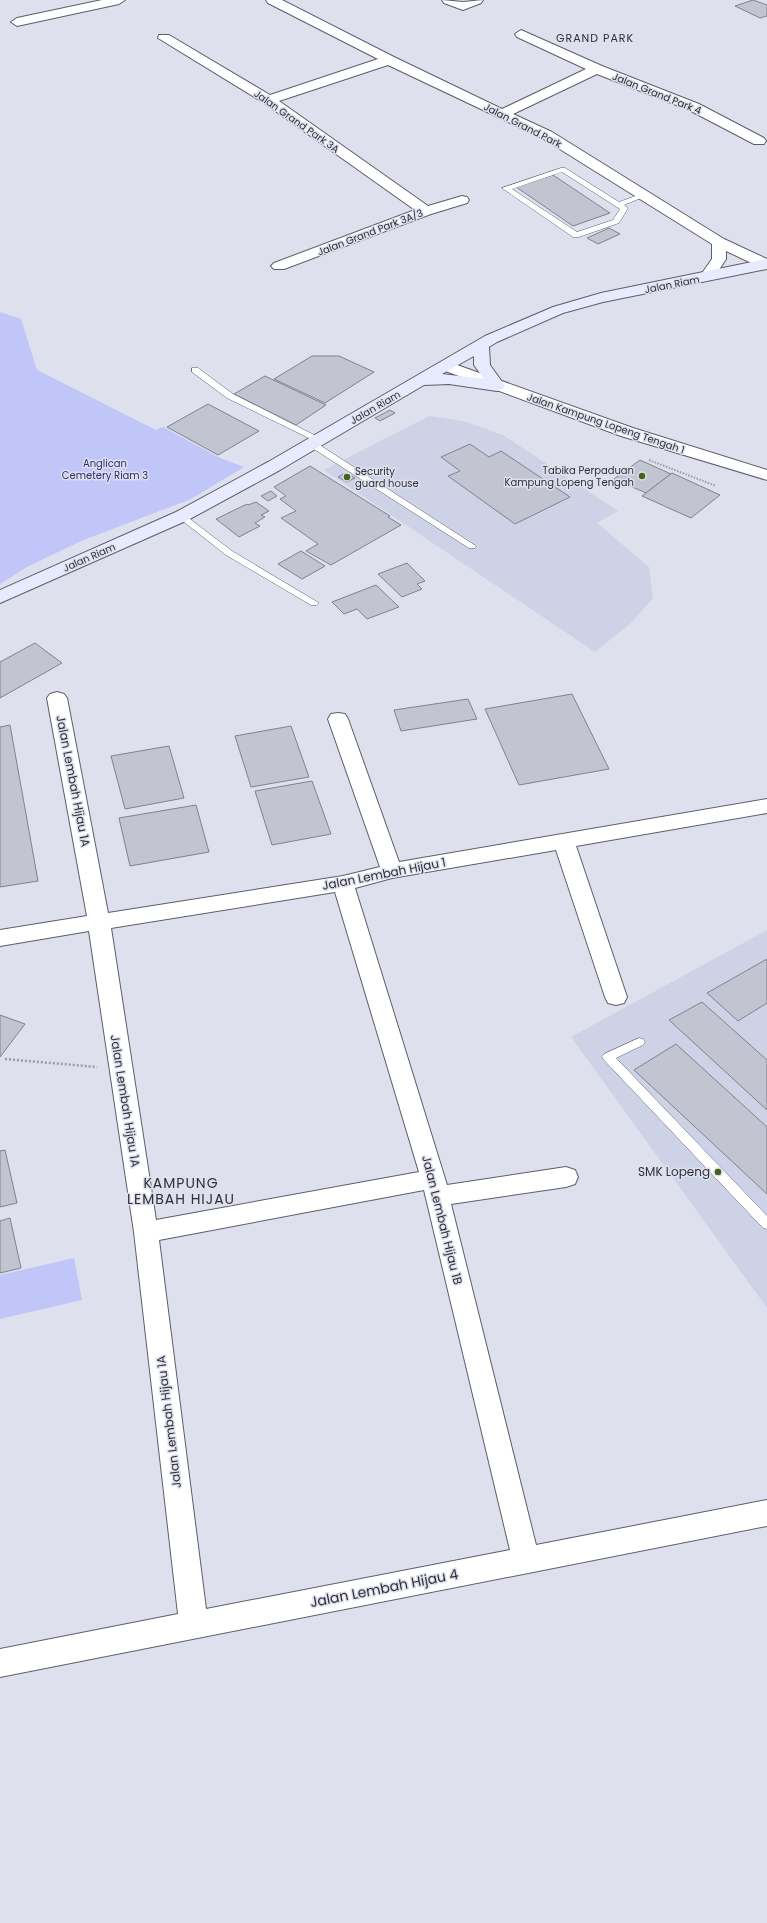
<svg xmlns="http://www.w3.org/2000/svg" width="767" height="1923" font-family="Poppins,sans-serif">
<style>
.built{fill:#ced2e6}
.green{fill:#c0c6f8}
.building{fill:#c2c4d1;stroke:#80828e}
.lines{fill:none;stroke-linecap:round;stroke-linejoin:round}
.service-casing{stroke:#5c5e6a;stroke-width:1}
.minor-casing{stroke:#5c5e6a;stroke-width:2}
.tertiary-casing{stroke:#5c5e6a;stroke-width:2}
.secondary-casing{stroke:#5c5e6a;stroke-width:2}
.path-far1{stroke:#999ba5;stroke-width:2;stroke-dasharray:1.5 1.5;stroke-linecap:butt}
.path{stroke:#999ba5;stroke-width:2.5;stroke-dasharray:2 2;stroke-linecap:butt}
.service{fill:#fff;fill-rule:evenodd}
.minor{fill:#fff;fill-rule:evenodd}
.tertiary{fill:#fff;fill-rule:evenodd}
.secondary{fill:#e8eafd;fill-rule:evenodd}
.poi-dot{fill:#446317;stroke:#dee0ee;stroke-width:1.5}
.labels{text-anchor:middle;stroke-width:3;stroke-linejoin:round;paint-order:stroke}
.far-street-label{font-size:10px;fill:#2f3035;stroke:#dee0ee}
.far-park-label{font-size:10px;fill:#2e2c76;stroke:#dee0ee}
.far-poi-label{font-size:10px;fill:#2f3035;stroke:#dee0ee;text-anchor:end}
.far-neighbourhood-label{font-size:11px;letter-spacing:1px;fill:#2f3035;stroke:#dee0ee}
.street-label{font-size:12px;fill:#2f3035;stroke:#dee0ee}
.poi-label{font-size:12px;fill:#2f3035;stroke:#dee0ee;text-anchor:end}
.quarter-label{font-size:14px;letter-spacing:1px;fill:#2f3035;stroke:#dee0ee}
.near-street-label{font-size:14px;fill:#2f3035;stroke:#dee0ee}
</style>
<rect width="100%" height="100%" fill="#dee0ee"/>
<g class="built">
<polygon points="429,416 463,421 503,435 618,511 597,523 649,567 653,598 632,622 595,652 324,470"/>
<polygon points="767,930 767,1308 571,1037"/>
</g>
<g class="green">
<polygon points="0,312 21,319 37,370 156,430 163,427 218,457 244,467 191,499 81,541 25,568 0,584"/>
<polygon points="74,1258 82,1300 0,1319 0,1275"/>
</g>
<g class="building">
<polygon points="753,0 767,5 767,16 760,18 735,6"/>
<polygon points="553,175 610,213 573,226 516,187"/>
<polygon points="609,228 620,234 598,244 587,238"/>
<polygon points="312,356 339,356 374,372 325,403 274,379"/>
<polygon points="265,376 326,405 296,425 234,394"/>
<polygon points="208,404 259,431 218,455 167,427"/>
<polygon points="390,410 395,413 380,421 375,418"/>
<polygon points="470,444 489,457 501,451 570,497 515,524 448,476 460,471 441,457"/>
<polygon points="640,460 671,474 646,493 614,479"/>
<polygon points="310,466 390,516 388,517 401,525 331,565 306,551 318,544 281,518 296,511 280,499 286,496 274,487"/>
<polygon points="346,473 355,478 347,482 338,477"/>
<polygon points="672,473 720,495 691,518 642,496"/>
<polygon points="271,491 277,496 268,501 261,496"/>
<polygon points="256,502 269,511 261,515 265,517 255,523 260,526 239,537 216,519 247,504 248,505"/>
<polygon points="301,551 325,566 302,579 278,564"/>
<polygon points="407,563 425,581 417,584 422,589 402,597 378,574"/>
<polygon points="376,585 399,607 367,619 357,609 344,614 332,602"/>
<polygon points="35,643 62,663 0,698 0,662"/>
<polygon points="572,694 609,769 519,785 485,709"/>
<polygon points="468,699 477,719 401,731 394,710"/>
<polygon points="10,725 38,881 0,887 0,727"/>
<polygon points="291,726 309,777 251,787 235,736"/>
<polygon points="169,746 184,798 125,809 111,756"/>
<polygon points="312,781 331,834 272,845 255,791"/>
<polygon points="196,805 209,852 130,866 119,818"/>
<polygon points="767,959 767,1003 738,1021 707,993"/>
<polygon points="702,1002 767,1060 767,1110 669,1020"/>
<polygon points="0,1015 25,1024 0,1057"/>
<polygon points="676,1044 767,1127 767,1194 634,1070"/>
<polygon points="5,1150 17,1203 0,1207 0,1151"/>
<polygon points="10,1218 21,1268 0,1273 0,1221"/>
</g>
<g class="lines">
<g class="service-casing">
<g id="service">
<path d="M 561,168 L 565,168 L 619,202 L 644,193 L 648,195 L 624,205 L 628,208 L 619,223 L 579,237 L 573,237 L 502,188 ZM 562,172 L 620,209 L 613,220 L 577,232 L 512,189 Z"/>
<polygon points="192,368 198,368 233,394 324,440 320,443 317,442 227,398 192,372"/>
<polygon points="312,441 315,442 476,546 475,548 469,548 309,446 308,444"/>
<polygon points="182,513 232,551 319,603 317,605 311,605 226,555 179,518 179,514"/>
<polygon points="639,1038 643,1039 645,1042 643,1045 616,1058 767,1216 767,1229 763,1228 604,1060 602,1057 604,1054"/>
</g>
</g>
<g class="minor-casing">
<g id="minor">
<polygon points="102,0 125,0 119,4 17,26 11,22 17,18"/>
<polygon points="266,0 282,0 394,57 502,109 586,69 517,37 515,34 521,30 602,66 699,104 764,138 766,141 764,144 754,144 689,110 597,74 513,114 552,132 724,239 767,259 767,268 760,267 726,251 726,259 713,279 703,279 700,276 712,259 712,244 542,138 388,65 279,101 428,206 462,196 467,197 469,200 467,203 431,214 284,269 274,269 271,266 274,263 415,210 264,103 158,38 159,35 169,35 270,95 378,59 268,3"/>
<polygon points="442,0 463,2 483,0 481,3 463,10 444,3"/>
<path d="M 57,692 L 64,694 L 67,698 L 108,913 L 343,876 L 380,867 L 328,719 L 331,714 L 338,713 L 345,714 L 348,719 L 399,862 L 767,799 L 767,813 L 576,846 L 627,997 L 624,1003 L 616,1005 L 608,1003 L 605,997 L 556,850 L 392,878 L 355,888 L 447,1185 L 566,1167 L 575,1170 L 578,1177 L 575,1184 L 566,1187 L 451,1204 L 536,1545 L 767,1500 L 767,1526 L 0,1677 L 0,1649 L 178,1614 L 134,1232 L 89,931 L 0,946 L 0,930 L 87,916 L 47,698 L 50,694 ZM 335,892 L 419,1172 L 156,1220 L 111,928 ZM 424,1190 L 510,1550 L 206,1609 L 159,1240 Z"/>
</g>
</g>
<g class="tertiary-casing">
<polygon id="tertiary" points="446,361 633,428 767,470 767,480 621,436 440,369 438,366 440,363"/>
</g>
<g class="secondary-casing">
<path id="secondary" d="M 767,259 L 767,269 L 603,302 L 563,313 L 497,342 L 489,347 L 490,365 L 505,386 L 503,389 L 497,391 L 449,384 L 424,385 L 280,470 L 188,520 L 0,603 L 0,590 L 176,512 L 268,462 L 485,336 L 553,307 L 601,293 ZM 474,356 L 474,365 L 484,379 L 442,374 Z"/>
</g>
<polyline class="path-far1" points="649,460 716,486"/>
<polyline class="path" points="5,1059 97,1067"/>
<use href="#service" class="service"/>
<use href="#minor" class="minor"/>
<use href="#tertiary" class="tertiary"/>
<use href="#secondary" class="secondary"/>
</g>
<g class="poi-dot">
<circle cx="642" cy="476" r="4"/>
<circle cx="347" cy="477" r="4"/>
<circle cx="718" cy="1172" r="4"/>
</g>
<g class="labels">
<g class="far-street-label">
<text transform="translate(657 93) rotate(22)" y="4">Jalan Grand Park 4</text>
<text transform="translate(297 121) rotate(35)" y="4">Jalan Grand Park 3A</text>
<text transform="translate(523 125) rotate(27)" y="4">Jalan Grand Park</text>
<text transform="translate(370 232) rotate(-21)" y="4">Jalan Grand Park 3A/3</text>
<text transform="translate(672 284) rotate(-11)" y="4">Jalan Riam</text>
<text transform="translate(375 407) rotate(-30)" y="4">Jalan Riam</text>
<text transform="translate(606 423) rotate(19)" y="4">Jalan Kampung Lopeng Tengah 1</text>
<text transform="translate(89 557) rotate(-24)" y="4">Jalan Riam</text>
</g>
<g class="far-park-label">
<text x="105" y="467">Anglican<tspan x="105" dy="12">Cemetery Riam 3</tspan></text>
</g>
<g class="far-poi-label">
<text x="634" y="474">Tabika Perpaduan<tspan x="634" dy="12">Kampung Lopeng Tengah</tspan></text>
<text x="355" y="475" text-anchor="start">Security<tspan x="355" dy="12">guard house</tspan></text>
</g>
<g class="far-neighbourhood-label">
<text x="595" y="42">GRAND PARK</text>
</g>
<g class="street-label">
<text transform="translate(73 781) rotate(79)" y="4">Jalan Lembah Hijau 1A</text>
<text transform="translate(384 874) rotate(-11)" y="4">Jalan Lembah Hijau 1</text>
<text transform="translate(125 1101) rotate(81)" y="4">Jalan Lembah Hijau 1A</text>
<text transform="translate(442 1220) rotate(76)" y="4">Jalan Lembah Hijau 1B</text>
<text transform="translate(169 1422) rotate(-97)" y="4">Jalan Lembah Hijau 1A</text>
</g>
<g class="poi-label">
<text x="710" y="1176">SMK Lopeng</text>
</g>
<g class="quarter-label">
<text x="181" y="1188">KAMPUNG<tspan x="181" dy="16">LEMBAH HIJAU</tspan></text>
</g>
<g class="near-street-label">
<text transform="translate(384 1588) rotate(-11)" y="5">Jalan Lembah Hijau 4</text>
</g>
</g>
</svg>
